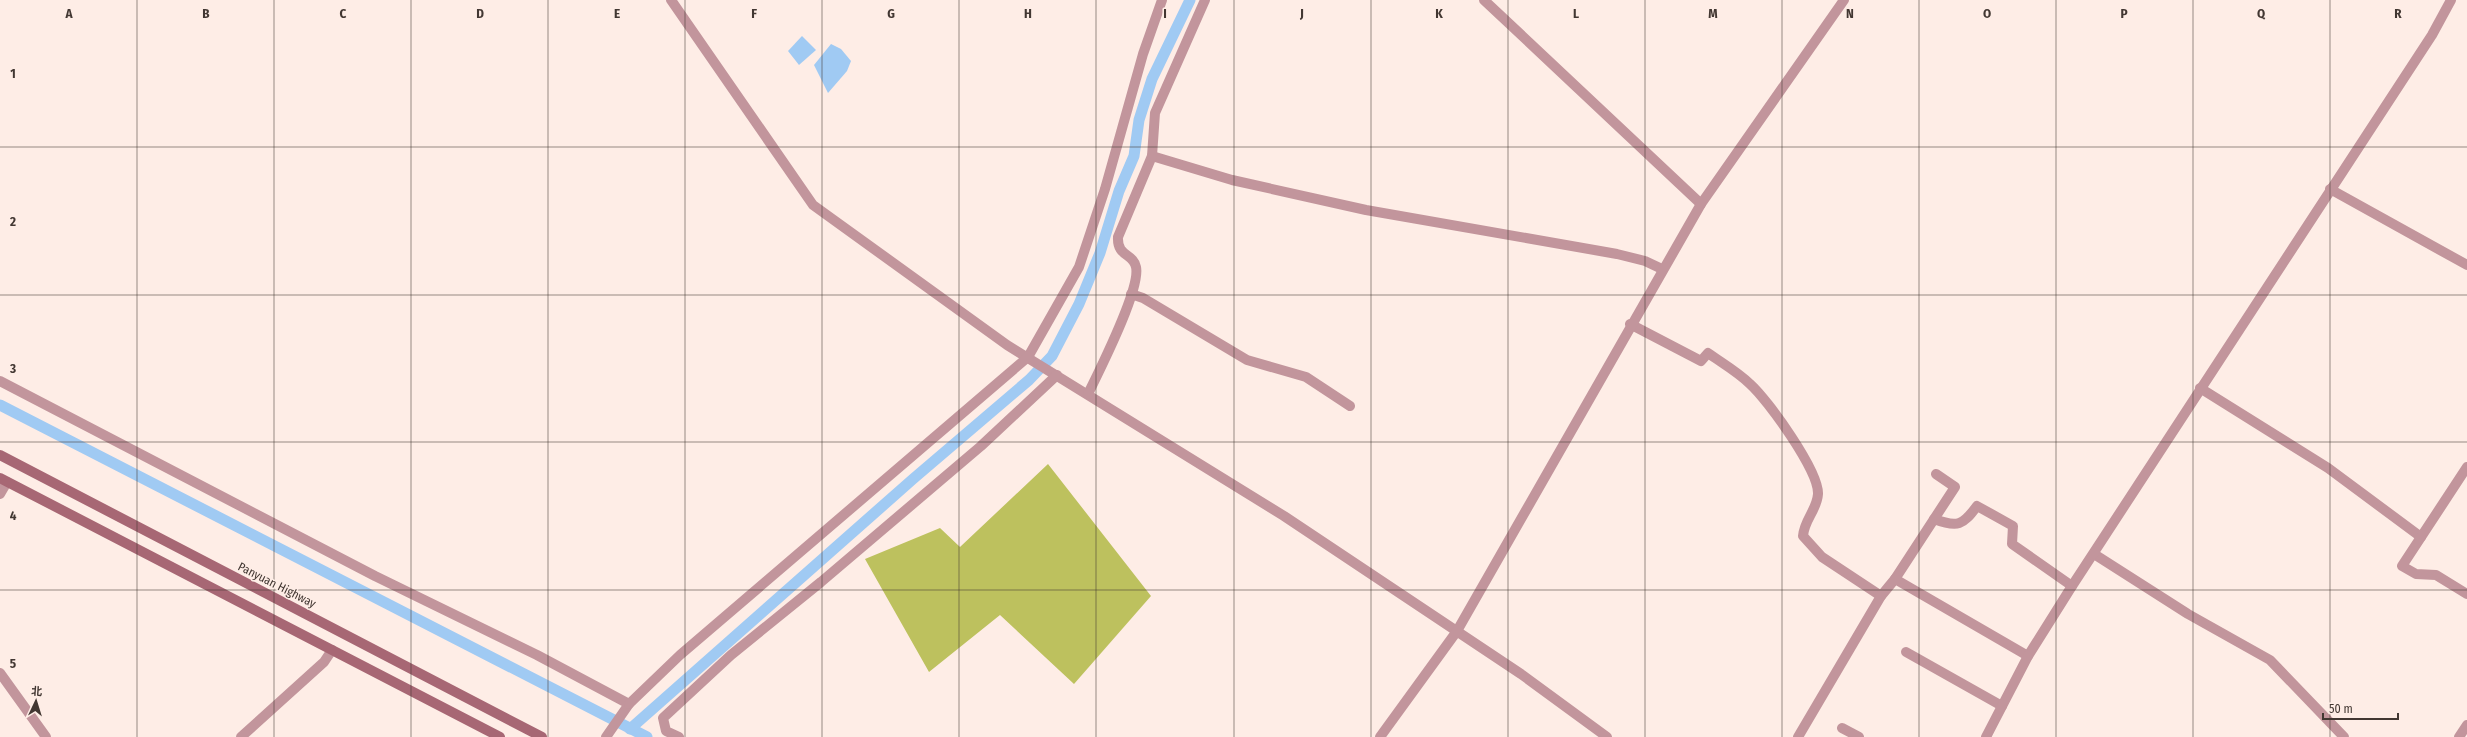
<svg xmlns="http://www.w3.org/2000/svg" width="2467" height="737" font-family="'Fira Sans Condensed','Noto Sans SC',sans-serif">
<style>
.forest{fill:#bdc15e}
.water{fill:#a0caf3}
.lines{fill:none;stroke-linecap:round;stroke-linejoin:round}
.canal{stroke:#a0caf3;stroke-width:11}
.minor{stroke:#c2959c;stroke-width:10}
.secondary{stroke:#a76774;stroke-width:10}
.grid{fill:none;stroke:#423732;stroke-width:1;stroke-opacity:0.55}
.labels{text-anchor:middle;stroke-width:3;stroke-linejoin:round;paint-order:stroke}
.street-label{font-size:12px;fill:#423732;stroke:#feede6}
.grid-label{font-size:13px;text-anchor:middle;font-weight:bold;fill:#423732;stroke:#feede6;stroke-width:3;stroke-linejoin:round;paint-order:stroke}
</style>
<rect width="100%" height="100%" fill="#feede6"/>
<polygon class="forest" points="1048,464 1151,596 1074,684 1000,615 929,672 865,559 940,528 960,547"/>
<g class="water">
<polygon points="802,36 816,50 799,65 788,51"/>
<polygon points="831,44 841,49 851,61 847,71 828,93 814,65"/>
</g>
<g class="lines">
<g class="canal">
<polyline points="0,405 647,737"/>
<polyline points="630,729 913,479 1029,380 1052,356 1079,304 1100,253 1119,191 1134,156 1139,120 1152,79 1190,0"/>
</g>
<g class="minor">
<polyline points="671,0 813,205 1007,345 1284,516 1521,674 1607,737"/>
<polyline points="1484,0 1701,204"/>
<polyline points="1152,156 1232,180 1366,210 1617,254 1645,261 1662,269"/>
<polyline points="2330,189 2467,265"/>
<polyline points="1131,294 1143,298 1247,360 1306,377 1350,406"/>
<path d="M 1630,324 L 1701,361 L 1708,353 C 1722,363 1738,372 1750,384 C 1768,400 1819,471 1818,494 C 1817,510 1804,520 1803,536 L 1822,557 L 1881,596"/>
<polyline points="0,381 375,576 537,655 629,704 606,737"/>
<polyline points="2200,388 2328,468 2421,537"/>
<path d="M 1088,394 C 1099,371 1141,289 1136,267 C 1133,253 1117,257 1118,237 L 1152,156 L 1155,113 L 1205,0"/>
<polyline points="2467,467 2402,566 2416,574 2436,575 2467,594"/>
<polyline points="0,494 7,482"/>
<path d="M 1934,519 C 1958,528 1963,525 1977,506 L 2013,526 L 2012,544 L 2072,586"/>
<polyline points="2094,554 2188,614 2270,660 2344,737"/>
<polyline points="1895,579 1955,487 1936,474"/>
<polyline points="1906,652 2002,706"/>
<polyline points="0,673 46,737"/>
<polyline points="629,704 680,655 1028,357 1079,267 1105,189 1143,54 1162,0"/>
<polyline points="1842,728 1859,737"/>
<polyline points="241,737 324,662 332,650"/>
<polyline points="679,737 666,731 663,718 731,655 821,582 981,446 1057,375"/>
<polyline points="1380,737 1457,631 1701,204 1844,0"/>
<polyline points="1798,737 1881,596 1895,579 2028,656"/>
<polyline points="1986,737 2028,656 2072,586 2432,35 2451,0"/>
<polyline points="2459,737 2467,725"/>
</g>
<g class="secondary">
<polyline points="0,455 542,737"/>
<polyline points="0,478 500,737"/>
</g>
</g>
<path class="grid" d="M 137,0 L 137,737M 274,0 L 274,737M 411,0 L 411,737M 548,0 L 548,737M 685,0 L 685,737M 822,0 L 822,737M 959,0 L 959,737M 1096,0 L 1096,737M 1234,0 L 1234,737M 1371,0 L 1371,737M 1508,0 L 1508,737M 1645,0 L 1645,737M 1782,0 L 1782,737M 1919,0 L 1919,737M 2056,0 L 2056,737M 2193,0 L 2193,737M 2330,0 L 2330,737M 0,147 L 2467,147M 0,295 L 2467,295M 0,442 L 2467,442M 0,590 L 2467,590"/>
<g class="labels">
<g class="street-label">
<text transform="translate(277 585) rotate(27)" y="4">Panyuan Highway</text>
</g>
</g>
<g class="grid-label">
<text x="69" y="18">A</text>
<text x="206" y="18">B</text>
<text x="343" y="18">C</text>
<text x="480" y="18">D</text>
<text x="617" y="18">E</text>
<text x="754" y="18">F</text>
<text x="891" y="18">G</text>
<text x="1028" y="18">H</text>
<text x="1165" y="18">I</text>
<text x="1302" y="18">J</text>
<text x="1439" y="18">K</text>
<text x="1576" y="18">L</text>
<text x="1713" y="18">M</text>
<text x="1850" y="18">N</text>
<text x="1987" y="18">O</text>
<text x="2124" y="18">P</text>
<text x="2261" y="18">Q</text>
<text x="2398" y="18">R</text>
<text x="13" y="78">1</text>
<text x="13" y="226">2</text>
<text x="13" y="373">3</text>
<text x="13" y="520">4</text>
<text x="13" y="668">5</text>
</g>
<g transform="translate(36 701) rotate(4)" stroke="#feede6" stroke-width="3" paint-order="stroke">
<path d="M0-3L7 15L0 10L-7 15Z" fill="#423732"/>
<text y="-6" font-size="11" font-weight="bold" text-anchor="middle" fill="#423732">北</text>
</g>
<path d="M2323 713v6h75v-6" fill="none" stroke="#423732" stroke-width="2"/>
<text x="2329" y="713" font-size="12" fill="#423732" stroke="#feede6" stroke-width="3" paint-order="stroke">50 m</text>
</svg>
